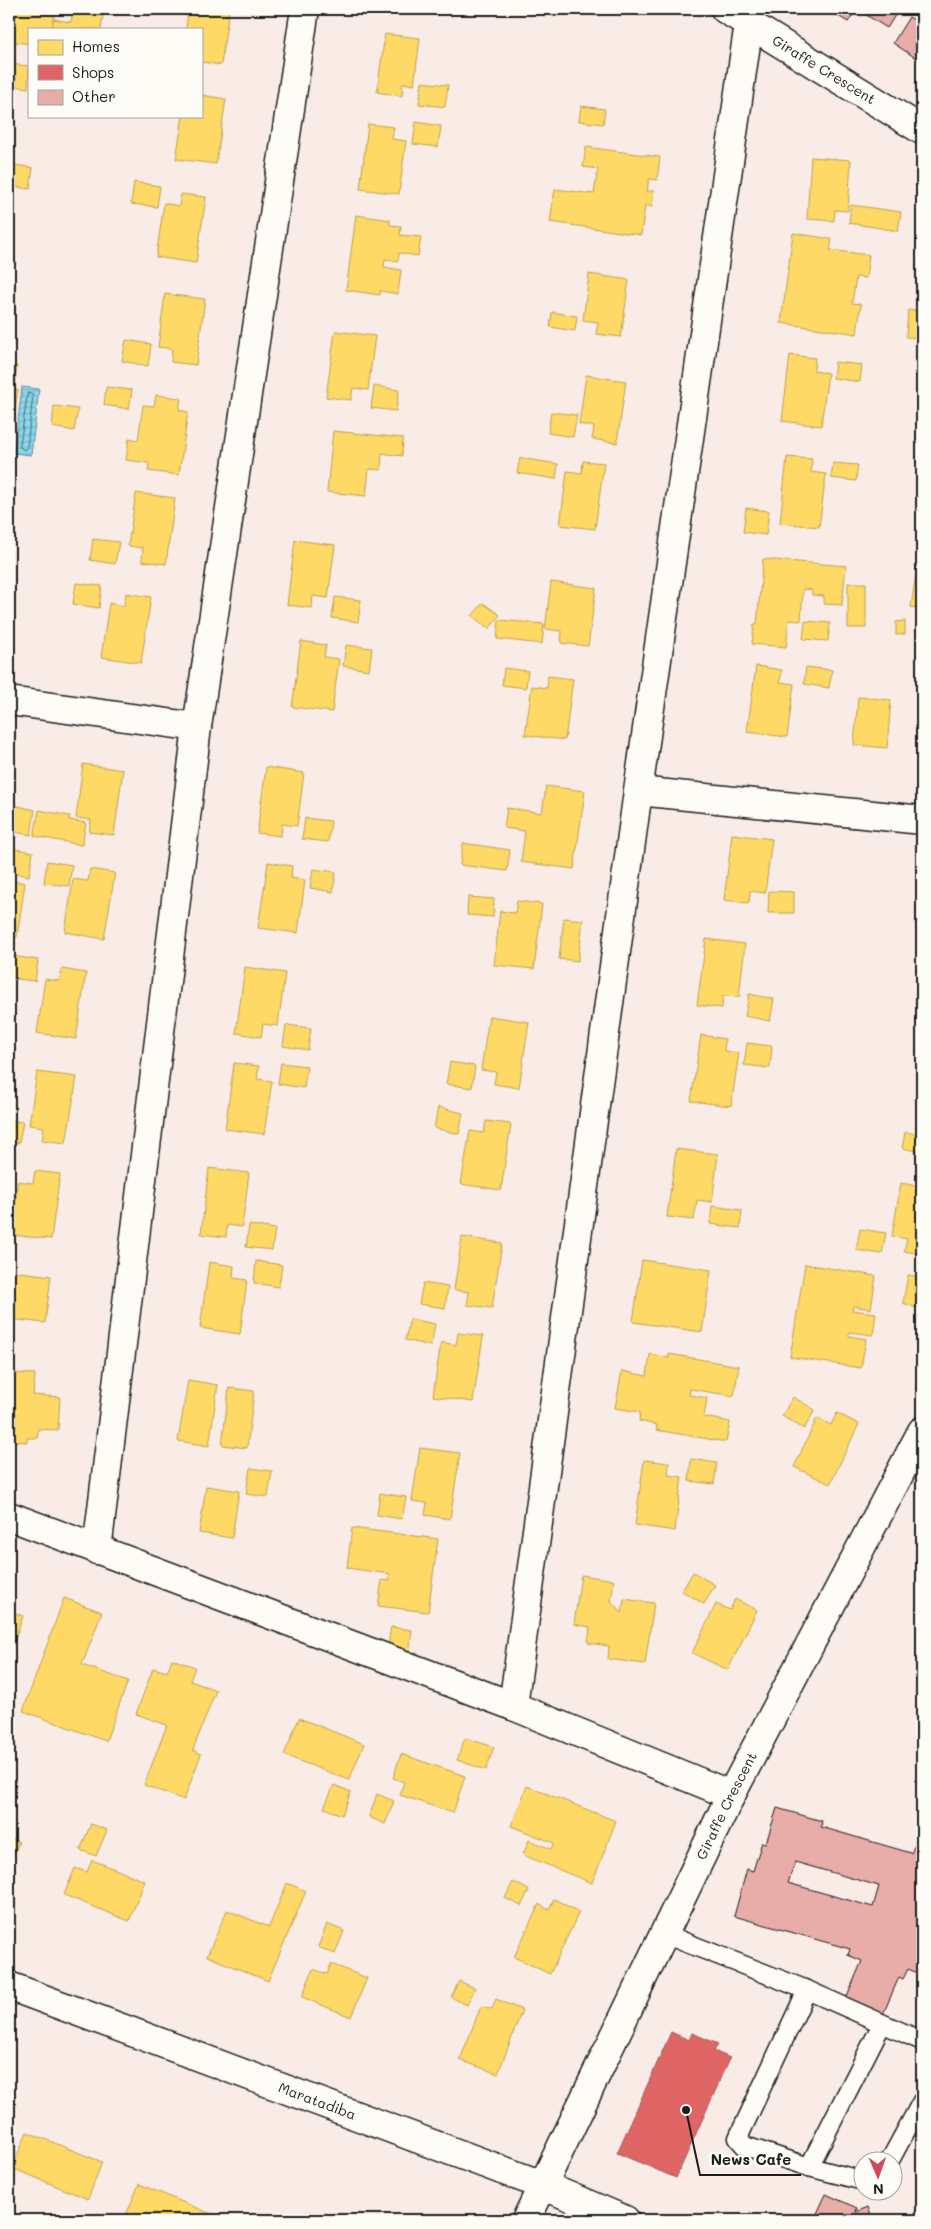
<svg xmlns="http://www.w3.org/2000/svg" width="931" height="2229" font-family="Mali,sans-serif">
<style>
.water{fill:url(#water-rules);stroke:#5f8c98}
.homes{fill:#ffd966;stroke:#bba050}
.shops{fill:#e06666;stroke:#a55050}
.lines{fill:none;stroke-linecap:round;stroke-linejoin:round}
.shore{stroke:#48676f;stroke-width:1}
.building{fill:#e8ada8;stroke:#1c1c1c;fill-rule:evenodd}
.service-casing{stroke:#1c1c1c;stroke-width:21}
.minor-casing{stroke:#1c1c1c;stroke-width:31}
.tertiary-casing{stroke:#1c1c1c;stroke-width:31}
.service{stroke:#fdfcf7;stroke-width:18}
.minor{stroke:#fdfcf7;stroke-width:28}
.tertiary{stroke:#fdfcf7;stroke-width:28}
.labels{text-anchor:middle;stroke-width:5;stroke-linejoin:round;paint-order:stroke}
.street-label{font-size:14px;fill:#1c1c1c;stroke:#fdfcf7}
.leader{fill:none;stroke:#1c1c1c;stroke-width:2}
.callout-dot{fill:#1c1c1c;stroke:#fdfcf7;stroke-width:2}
.callout-label{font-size:15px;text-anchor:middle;font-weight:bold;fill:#1c1c1c;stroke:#fdfcf7;stroke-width:5;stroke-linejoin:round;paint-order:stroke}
</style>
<defs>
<pattern id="water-rules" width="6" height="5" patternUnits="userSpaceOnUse" patternTransform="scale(1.25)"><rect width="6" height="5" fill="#8bd7eb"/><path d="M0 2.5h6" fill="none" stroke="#77b8c9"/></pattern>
</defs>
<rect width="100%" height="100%" fill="#f9ece7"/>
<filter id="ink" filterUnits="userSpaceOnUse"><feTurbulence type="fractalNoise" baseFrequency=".02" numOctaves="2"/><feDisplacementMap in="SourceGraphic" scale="10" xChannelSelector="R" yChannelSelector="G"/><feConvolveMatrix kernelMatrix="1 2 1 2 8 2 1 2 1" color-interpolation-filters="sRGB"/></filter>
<g filter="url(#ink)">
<polygon class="water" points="22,387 39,389 31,455 14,453"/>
<g class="homes">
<polygon points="9,9 55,9 52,29 29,29 29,44 9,41"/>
<polygon points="73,9 104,9 101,29 52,29 53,19 71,22"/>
<polygon points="188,9 229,9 221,65 201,62 201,29 186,29"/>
<polygon points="385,34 420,38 414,85 403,83 402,96 377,92"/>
<polygon points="9,64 29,66 28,88 9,85"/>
<polygon points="422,82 448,85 445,107 419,104"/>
<polygon points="201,95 226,99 216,164 176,159 183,116 201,116"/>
<polygon points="581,106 605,109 603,124 579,121"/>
<polygon points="416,122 441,126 438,147 413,144"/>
<polygon points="368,124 394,127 392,139 406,141 399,194 360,189"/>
<polygon points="586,147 660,157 657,180 649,179 647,191 654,191 652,207 645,205 641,235 550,222 555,189 594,194 598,169 583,167"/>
<polygon points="811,157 851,160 848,211 835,210 834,221 807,219"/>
<polygon points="9,164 33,168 30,189 9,186"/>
<polygon points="134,182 160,186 157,207 131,204"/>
<polygon points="181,194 206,197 196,263 156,257 164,203 179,206"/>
<polygon points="851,205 901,212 898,231 849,223"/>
<polygon points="356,215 390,220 390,225 401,226 400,235 421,237 418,256 399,253 398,261 385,259 384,267 401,270 398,294 380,291 380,295 346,290"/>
<polygon points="793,233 832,239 830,250 869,255 866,278 856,277 852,303 861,304 857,334 781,323"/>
<polygon points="589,274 629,280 621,337 596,334 598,322 583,320"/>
<polygon points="165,294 205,299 196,365 171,362 172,349 158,347"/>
<polygon points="908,310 922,311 922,338 906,337"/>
<polygon points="552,312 577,316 575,331 550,327"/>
<polygon points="335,331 375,336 368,390 353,388 351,400 326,397"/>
<polygon points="126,340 151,344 148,366 122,361"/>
<polygon points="790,355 815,358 814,371 828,373 821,426 782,421"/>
<polygon points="835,362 862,365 860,382 833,378"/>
<polygon points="9,365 17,366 14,390 18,390 14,416 9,416"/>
<polygon points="586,375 626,381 617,443 592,439 594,427 579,424"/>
<polygon points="374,386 399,390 396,411 371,408"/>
<polygon points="106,387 132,390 129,409 104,405"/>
<polygon points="156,395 181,398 179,410 188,412 179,475 148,471 149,463 126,460 129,438 138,440 143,405 154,406"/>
<polygon points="54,406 78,409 74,431 52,427"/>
<polygon points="551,412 577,415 573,437 548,433"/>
<polygon points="333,431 403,438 402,456 382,453 381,470 369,469 366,496 327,492"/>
<polygon points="787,457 812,459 811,472 826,474 819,527 780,523"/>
<polygon points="520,458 558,464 556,479 517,473"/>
<polygon points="583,461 604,463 595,529 560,525 567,471 582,473"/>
<polygon points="833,463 858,465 856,481 831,478"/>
<polygon points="136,493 175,498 166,564 142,561 143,548 128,546"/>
<polygon points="746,508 769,511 766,535 743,532"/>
<polygon points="93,539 119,542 115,564 90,560"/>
<polygon points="295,540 335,545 328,598 313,596 312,608 287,605"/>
<polygon points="763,559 846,566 842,605 824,604 824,596 812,595 812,590 803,589 801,621 789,620 786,647 752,644 754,624 757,624"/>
<polygon points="917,566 922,567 922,609 911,607"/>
<polygon points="551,582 596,588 588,646 561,643 562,631 545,629"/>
<polygon points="76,583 102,586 99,608 73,604"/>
<rect x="848" y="583" width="18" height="45"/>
<polygon points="126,593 151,597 141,663 101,657 109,603 124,606"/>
<polygon points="335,597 361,600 358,622 332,618"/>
<polygon points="483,603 500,615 489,629 472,616"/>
<polygon points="499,620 544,624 542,644 497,639"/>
<polygon points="805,621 830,623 828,641 803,639"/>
<polygon points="905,621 905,634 896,635 896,622"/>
<polygon points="301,641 326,645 324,657 339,659 332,712 292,707"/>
<polygon points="346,645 372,648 369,670 343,666"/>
<polygon points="756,666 782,670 780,682 794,684 787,737 747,732"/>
<polygon points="806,667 832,670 829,688 804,684"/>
<polygon points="504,668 528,671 526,688 502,685"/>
<polygon points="548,676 573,679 565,740 525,735 532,686 547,688"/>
<polygon points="858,697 891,700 887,748 854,745"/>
<polygon points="83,764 123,770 114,835 89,832 91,820 76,818"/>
<polygon points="266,767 304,773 297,826 282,824 281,836 257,833"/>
<polygon points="546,786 585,791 574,869 521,862 525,831 504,828 507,808 542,813"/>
<polygon points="14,805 35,810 31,835 9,831"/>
<polygon points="39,810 70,816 69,820 86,823 82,845 34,836"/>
<polygon points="305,818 331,821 328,842 302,839"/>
<polygon points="732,834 772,839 765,893 750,891 749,903 724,900"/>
<polygon points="463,843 510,850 507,871 460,865"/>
<polygon points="9,848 33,852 29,876 9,872"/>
<polygon points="47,861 72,865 69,886 44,883"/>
<polygon points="268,862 292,866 291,878 305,880 298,933 258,928"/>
<polygon points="90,869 115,873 104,939 65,932 73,879 88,881"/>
<polygon points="313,869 336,872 333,892 310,888"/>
<polygon points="9,880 25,883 17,937 9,935"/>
<polygon points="769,891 794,892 794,913 768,913"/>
<polygon points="468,897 494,899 493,917 467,915"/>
<polygon points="517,901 542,904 534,969 494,965 500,911 515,913"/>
<polygon points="564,918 583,920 578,961 559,959"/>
<polygon points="706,939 745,944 739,997 723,996 722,1008 697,1005"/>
<polygon points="12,956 38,960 35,981 9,978"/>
<polygon points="245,967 285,973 278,1026 263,1024 261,1037 236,1033"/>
<polygon points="62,969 86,973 76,1039 37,1033 45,979 60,981"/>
<polygon points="749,994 774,999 770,1021 745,1016"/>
<polygon points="489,1016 529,1022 519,1088 494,1084 496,1072 481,1070"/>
<polygon points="286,1025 311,1028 308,1050 283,1046"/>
<polygon points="701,1035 725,1039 724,1051 739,1053 731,1106 691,1101"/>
<polygon points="747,1043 772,1046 770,1068 744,1065"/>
<polygon points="450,1062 475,1066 472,1088 446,1084"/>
<polygon points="234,1063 259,1066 257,1079 272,1081 264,1134 225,1129"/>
<polygon points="281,1063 307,1066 304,1088 278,1084"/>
<polygon points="37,1072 77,1077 66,1143 42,1140 44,1127 29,1125"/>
<polygon points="438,1107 463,1113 459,1134 434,1128"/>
<polygon points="9,1120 23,1122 19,1143 9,1141"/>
<polygon points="486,1121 511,1124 501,1190 461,1184 470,1131 484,1133"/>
<polygon points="905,1132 922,1135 922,1152 902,1148"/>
<polygon points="676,1149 718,1154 712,1202 697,1200 694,1220 667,1217"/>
<polygon points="9,1163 12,1163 9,1186"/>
<polygon points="209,1168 249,1173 242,1227 227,1225 226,1237 201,1234"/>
<polygon points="35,1171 60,1174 51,1239 11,1235 18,1181 33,1183"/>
<polygon points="901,1183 922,1187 922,1254 904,1251 907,1239 892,1236"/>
<polygon points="712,1206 742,1210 740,1228 710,1224"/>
<polygon points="249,1225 275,1229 272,1250 246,1247"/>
<polygon points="860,1229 886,1233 882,1254 856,1250"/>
<polygon points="462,1237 502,1243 492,1308 467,1305 469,1292 454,1290"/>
<polygon points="642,1260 711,1270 702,1332 633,1322"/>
<polygon points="256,1261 282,1265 279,1287 254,1283"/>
<polygon points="209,1262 234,1266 233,1278 247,1280 240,1334 200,1328"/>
<polygon points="805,1264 876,1276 871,1309 853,1306 852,1310 876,1313 873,1335 849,1332 849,1336 866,1339 861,1368 790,1357"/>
<polygon points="12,1271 51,1276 45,1323 9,1319"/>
<polygon points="908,1275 922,1277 922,1310 903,1303"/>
<polygon points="423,1283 448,1287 445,1308 419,1304"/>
<polygon points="410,1319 435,1324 431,1346 405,1340"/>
<polygon points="458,1333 483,1336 473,1402 433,1396 441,1342 456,1345"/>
<polygon points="650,1354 669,1358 669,1354 739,1366 734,1396 690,1389 689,1395 707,1398 704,1417 730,1422 726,1442 656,1430 657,1425 639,1421 640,1412 615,1408 622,1371 647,1376"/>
<polygon points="9,1373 35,1374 33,1395 60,1397 58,1430 38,1429 37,1438 27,1438 27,1442 9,1441"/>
<polygon points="188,1380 218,1385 209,1446 178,1441"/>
<polygon points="229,1388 254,1391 247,1448 222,1445"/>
<polygon points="793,1397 815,1410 804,1429 782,1416"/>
<polygon points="837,1413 859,1424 830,1484 794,1467 817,1418 831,1425"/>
<polygon points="420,1448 460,1453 450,1519 425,1515 427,1503 412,1501"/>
<polygon points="691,1459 717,1463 714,1484 689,1481"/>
<polygon points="644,1460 669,1463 668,1475 682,1477 675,1531 635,1525"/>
<polygon points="250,1468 272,1471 268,1497 246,1494"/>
<polygon points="206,1486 239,1491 232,1538 199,1533"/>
<polygon points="380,1493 406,1497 402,1519 377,1515"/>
<polygon points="352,1528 438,1539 428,1612 378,1606 382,1580 389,1581 390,1574 347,1568"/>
<polygon points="693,1572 715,1585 704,1604 682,1591"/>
<polygon points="581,1575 614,1580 611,1601 622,1613 624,1599 654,1603 645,1664 608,1659 609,1646 588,1643 590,1627 574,1624"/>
<polygon points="64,1598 102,1612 82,1665 128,1681 106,1741 23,1711"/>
<polygon points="735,1599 757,1610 728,1670 692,1653 716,1604 730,1610"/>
<polygon points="9,1611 23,1616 12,1647 9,1646"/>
<polygon points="391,1627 412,1630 409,1655 387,1652"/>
<polygon points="172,1659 195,1667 190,1681 216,1690 193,1750 201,1754 184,1800 144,1785 167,1725 136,1714 153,1668 167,1672"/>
<polygon points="299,1718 364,1744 349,1780 284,1755"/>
<polygon points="465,1738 494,1747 486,1770 457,1760"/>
<polygon points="401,1754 465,1776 453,1813 400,1795 404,1782 393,1778"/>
<polygon points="334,1785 351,1792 342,1815 324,1808"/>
<polygon points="527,1786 616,1821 592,1883 523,1855 529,1840 551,1849 554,1843 511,1826"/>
<polygon points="377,1794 394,1801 385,1824 369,1817"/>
<polygon points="91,1824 107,1830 96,1856 80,1850"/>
<polygon points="9,1838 19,1842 9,1868"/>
<polygon points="92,1860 145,1881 129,1921 64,1895 75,1868 87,1872"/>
<polygon points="513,1882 529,1890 521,1906 505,1898"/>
<polygon points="287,1883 306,1891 268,1981 207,1956 227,1910 269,1927"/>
<polygon points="554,1899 579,1912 550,1974 514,1957 539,1904 549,1910"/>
<polygon points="327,1924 344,1931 335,1954 318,1947"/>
<polygon points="331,1964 367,1978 351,2017 302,1997 313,1969 327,1974"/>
<polygon points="459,1981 475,1988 467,2005 451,1997"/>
<polygon points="496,1999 522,2010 498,2074 460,2060 481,2006 492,2009"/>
<polygon points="27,2132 102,2162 88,2199 12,2168"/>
<polygon points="139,2184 214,2215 212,2220 124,2220"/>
<polygon points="97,2213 115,2219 114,2220 94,2220"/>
</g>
<polygon class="shops" points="671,2032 689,2040 692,2033 718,2044 714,2051 730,2058 676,2178 617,2153"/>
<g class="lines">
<polygon class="shore" points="28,393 33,395 27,447 24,450 20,447"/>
</g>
<g class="building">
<polygon points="827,9 857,9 848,22"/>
<polygon points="861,9 899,9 887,28 860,11"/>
<polygon points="911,9 922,9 922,19 909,11"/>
<polygon points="909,17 922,25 922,62 893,43"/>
<path d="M 777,1808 L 822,1821 L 821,1827 L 911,1853 L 915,1845 L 922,1848 L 922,1975 L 908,1969 L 903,1979 L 899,1977 L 881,2019 L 844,2003 L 862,1961 L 848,1955 L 850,1949 L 734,1916 L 747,1869 L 753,1871 L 762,1842 L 766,1843 ZM 795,1862 L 879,1886 L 873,1907 L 788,1883 Z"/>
<polygon points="826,2194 857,2208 856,2212 868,2207 873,2220 814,2220"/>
</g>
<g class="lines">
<g class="service-casing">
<g id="service">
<polyline points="664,1934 807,1990 738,2138 745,2146 809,2167 864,2181"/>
<polyline points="807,1990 922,2041"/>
<polyline points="889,2162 922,2101"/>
<polyline points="809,2167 882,2024"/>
</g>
</g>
<g class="minor-casing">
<g id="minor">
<path id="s1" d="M 725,9 L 922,130"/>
<polyline points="9,701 197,727"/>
<polyline points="638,791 922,820"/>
<polyline points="9,1516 513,1706 731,1795"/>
<polyline points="97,1550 197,727 305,9"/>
<polyline points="513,1706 638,791 749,23"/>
<path id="s2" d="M 526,2220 L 731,1795 L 922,1431"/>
</g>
</g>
<g class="tertiary-casing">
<g id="tertiary">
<path id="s3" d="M 9,1986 L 542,2185 L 625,2220"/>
</g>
</g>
<use href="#service" class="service"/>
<use href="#minor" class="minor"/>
<use href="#tertiary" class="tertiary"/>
</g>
</g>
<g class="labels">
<g class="street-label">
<text dy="5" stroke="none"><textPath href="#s1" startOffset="116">Giraffe Crescent</textPath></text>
<text dy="5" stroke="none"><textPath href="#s2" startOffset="460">Giraffe Crescent</textPath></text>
<text dy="5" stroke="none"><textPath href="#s3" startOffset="329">Maratadiba</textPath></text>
</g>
</g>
<path class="leader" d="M686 2110L700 2175H801"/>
<circle class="callout-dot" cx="686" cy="2110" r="5"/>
<g class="callout-label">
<text x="751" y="2165">News Cafe</text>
</g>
<rect width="931" height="2229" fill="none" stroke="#fdfcf7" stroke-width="30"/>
<rect x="15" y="15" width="901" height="2199" fill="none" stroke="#1c1c1c" stroke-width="2" filter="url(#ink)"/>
<rect x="28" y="28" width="175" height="90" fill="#fdfcf7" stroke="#a3a29f"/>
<rect x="38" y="40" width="25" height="15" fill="#ffd966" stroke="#a3a29f"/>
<text x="72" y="52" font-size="15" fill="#1c1c1c">Homes</text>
<rect x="38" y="65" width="25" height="15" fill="#e06666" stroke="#a3a29f"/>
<text x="72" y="78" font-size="15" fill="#1c1c1c">Shops</text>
<rect x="38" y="90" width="25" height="15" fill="#e8ada8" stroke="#a3a29f"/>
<text x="72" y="102" font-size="15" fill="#1c1c1c">Other</text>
<g transform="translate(878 2176) rotate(178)"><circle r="24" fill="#fdfcf7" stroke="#a3a29f"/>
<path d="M0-4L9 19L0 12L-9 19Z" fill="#d1495b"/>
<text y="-8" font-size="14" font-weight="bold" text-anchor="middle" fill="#1c1c1c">N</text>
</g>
</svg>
